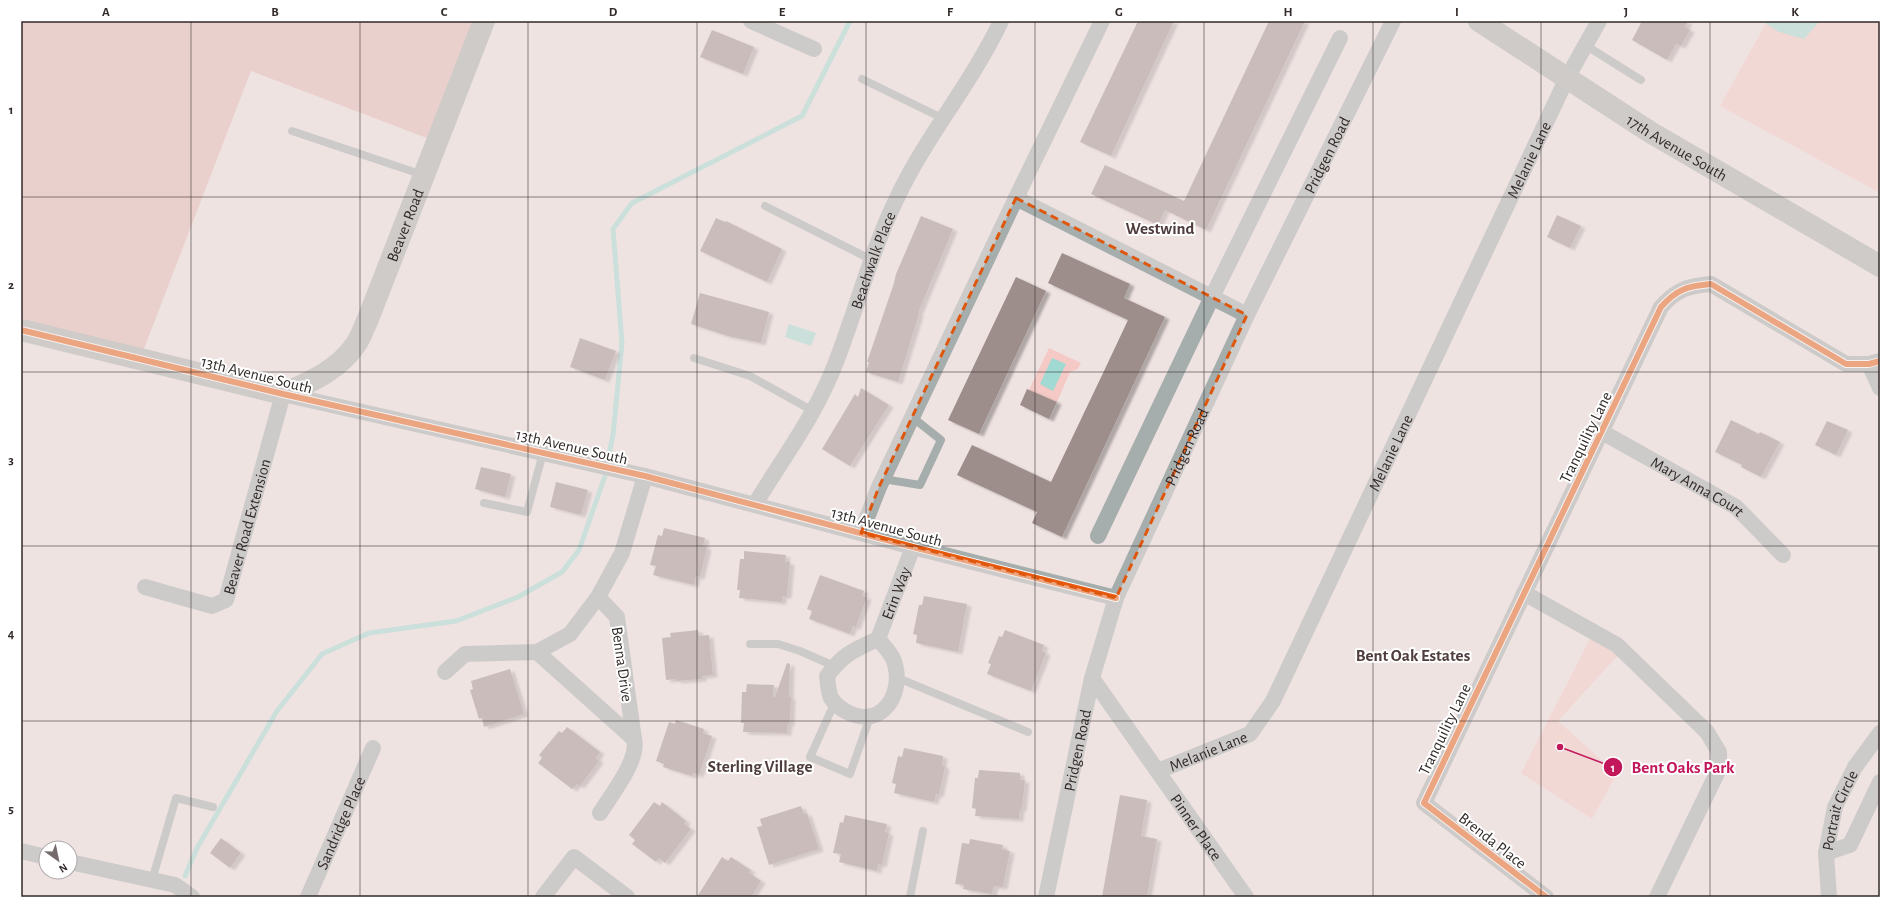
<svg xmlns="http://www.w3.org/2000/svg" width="1901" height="918" font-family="'Alegreya Sans',sans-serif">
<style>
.green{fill:#f5c9c5}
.forest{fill:#e3b8b4}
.water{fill:#a1d9d3}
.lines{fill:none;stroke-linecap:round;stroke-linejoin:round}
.stream{stroke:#a1d9d3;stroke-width:5}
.building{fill:#9d8d8b;filter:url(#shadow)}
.lane{stroke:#a5aeac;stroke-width:8}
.street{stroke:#a5aeac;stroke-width:16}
.secondary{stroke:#a6adab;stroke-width:22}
.cycleway-casing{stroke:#fff;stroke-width:8}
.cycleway{stroke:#e8590c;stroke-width:6}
.marked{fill:none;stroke:#df570d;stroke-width:3;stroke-dasharray:8 5;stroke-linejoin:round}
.grid{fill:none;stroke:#322a29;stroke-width:1;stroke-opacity:0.55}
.labels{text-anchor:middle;stroke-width:4;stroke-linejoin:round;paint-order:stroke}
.street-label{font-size:16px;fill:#322a29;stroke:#fff}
.neighbourhood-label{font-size:17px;font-weight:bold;fill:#4e3d3c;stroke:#fff}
.leader{fill:none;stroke:#c2185b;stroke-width:1.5}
.callout-dot{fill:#c2185b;stroke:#fff;stroke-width:1.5}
.mark-label{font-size:12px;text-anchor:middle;font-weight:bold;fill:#fff}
.callout-label{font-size:17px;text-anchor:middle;font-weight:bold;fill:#c2185b;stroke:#fff;stroke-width:4;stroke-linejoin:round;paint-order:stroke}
.neatline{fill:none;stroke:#322a29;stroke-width:1.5}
.grid-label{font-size:13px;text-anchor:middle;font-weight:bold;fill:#322a29}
</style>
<defs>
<filter id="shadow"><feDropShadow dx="4.5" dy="2.5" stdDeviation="1" flood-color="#0004"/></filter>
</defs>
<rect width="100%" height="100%" fill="#efe3e2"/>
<g class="green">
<polygon points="1767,21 1880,21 1880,193 1720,106"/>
<polygon points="1049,348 1081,363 1078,369 1070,372 1057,402 1029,390"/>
<polygon points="1594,631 1623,650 1558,721 1617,774 1592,819 1521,773"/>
</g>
<polygon class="forest" points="21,21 486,21 437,142 251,71 140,359 21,327"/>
<g class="water">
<polygon points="1762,21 1820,21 1804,39 1779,32"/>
<polygon points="789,324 816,333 811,346 785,337"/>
<polygon points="1052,358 1066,364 1053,391 1040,384"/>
</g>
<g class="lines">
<g class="stream">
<polyline points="609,454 613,435 622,343 613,229 632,203 802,116 850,21"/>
<polyline points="185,876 197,848 277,711 322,654 369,633 456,621 518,597 562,572 579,550 605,476"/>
</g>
</g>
<g class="building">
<polygon points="1138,21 1174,21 1111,156 1080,142"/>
<polygon points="1269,21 1305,21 1206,230 1165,210 1158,225 1091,194 1105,165 1184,201"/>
<polygon points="1642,21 1688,21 1685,27 1690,30 1681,46 1676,44 1667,60 1632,40"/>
<polygon points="712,30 754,47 743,74 700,57"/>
<polygon points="1557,215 1581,226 1570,248 1547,237"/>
<polygon points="921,216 953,229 918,313 919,314 898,382 866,372 869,362 867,362 894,283 896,274"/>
<polygon points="716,218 725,222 726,221 782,249 767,282 700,251"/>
<polygon points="1062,253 1130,284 1124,298 1165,317 1062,537 1032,523 1037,512 957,475 972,445 1051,482 1104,371 1128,320 1048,283"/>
<polygon points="1016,277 1046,291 979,434 948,420"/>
<polygon points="700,293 769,312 761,343 728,336 691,324"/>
<polygon points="580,338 616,351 605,380 570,367"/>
<polygon points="861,388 889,405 850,466 822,449 855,394 858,397"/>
<polygon points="1027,389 1057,402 1049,419 1020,405"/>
<polygon points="1731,420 1759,434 1760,432 1780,442 1761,477 1741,467 1742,465 1715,452"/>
<polygon points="1827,421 1848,430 1836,455 1815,445"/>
<polygon points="481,467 511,474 505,497 475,489"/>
<polygon points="556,482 588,490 581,515 550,507"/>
<polygon points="664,528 705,538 703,546 707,547 700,577 696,576 694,585 653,575 656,566 650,565 658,535 662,536"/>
<polygon points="744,551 786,555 785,562 790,562 787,596 782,596 782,602 739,598 740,590 737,590 740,559 744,559"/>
<polygon points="820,575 864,591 862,596 867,597 856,627 853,626 850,634 809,619 812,611 807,609"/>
<polygon points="924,596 967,604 958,652 916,643 917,635 913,634 919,605 922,605"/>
<polygon points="698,630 699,636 709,635 713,675 702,676 702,679 676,681 676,679 666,680 662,638 671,637 670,633"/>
<polygon points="1005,630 1044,645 1042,651 1046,653 1031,691 987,674 991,664 988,663 999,636 1002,637"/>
<polygon points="787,663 790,664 789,697 791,697 790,724 788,723 787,733 743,732 744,723 741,723 742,692 746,692 747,684 774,685 773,697 775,697"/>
<polygon points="510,669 524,714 484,727 482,718 479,719 470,690 473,689 471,681"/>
<polygon points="676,720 704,729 703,733 712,736 699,775 694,773 692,776 663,767 664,764 656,761 669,722 675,724"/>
<polygon points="567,727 600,752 596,758 599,761 580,786 577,784 572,789 538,763 542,758 539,755 559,731 562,733"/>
<polygon points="904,748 943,756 942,765 945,767 939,795 936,794 934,802 894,793 896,784 892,783 898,756 902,757"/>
<polygon points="979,770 1020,773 1020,780 1025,780 1022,809 1020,809 1019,819 975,816 976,809 972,808 975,778 978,778"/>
<polygon points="1120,795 1147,800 1141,836 1157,839 1147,897 1102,897"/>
<polygon points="654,802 660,806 662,802 686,821 684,824 691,829 665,863 659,858 656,862 632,844 635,840 629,835"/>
<polygon points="801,806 804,814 807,813 819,849 769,865 757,827 762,826 760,819"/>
<polygon points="845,815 887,824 885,832 889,833 882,865 878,864 877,871 839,862 841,854 833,853 840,822 843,823"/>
<polygon points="221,838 241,853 230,868 210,853"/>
<polygon points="970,839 1003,845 1002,849 1010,851 1003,887 994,886 992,894 963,889 964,885 955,884 962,843 969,844"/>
<polygon points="722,857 728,861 731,857 752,871 748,872 761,881 751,897 697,897"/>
</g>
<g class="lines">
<g class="lane">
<polyline points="1585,45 1641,80"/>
<polyline points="862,79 942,118"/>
<polyline points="292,131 423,175"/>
<polyline points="765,206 872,260"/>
<polyline points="694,358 750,376 813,411"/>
<polyline points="883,479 920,485 941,440 912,417"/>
<polyline points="484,503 527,512 543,453"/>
<polyline points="750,644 778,644 800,651 834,666"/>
<polyline points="898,678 1028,732"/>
<polyline points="835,702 810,757 850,774 870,717"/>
<polyline points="152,880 176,798 213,807"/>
<polyline points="910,897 923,831"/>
</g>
<g class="street">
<polyline points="751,21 814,49"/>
<polyline points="1016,198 1102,21"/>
<polyline points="1869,364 1880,388"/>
<path id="s1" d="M 1602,432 L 1736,507 L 1783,555"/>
<path id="s2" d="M 755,504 C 783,458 817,413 836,362 C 857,308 871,251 897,198 C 926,136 972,83 1001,21"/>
<polyline points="861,533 879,487 1016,198 1247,315"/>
<polyline points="1098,536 1212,297 1340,38"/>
<path id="s3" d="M 145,587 L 212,606 L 226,600 L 283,394 L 645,476 L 913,547 L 1116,598"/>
<polyline points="1524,593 1617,645 1707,732 1719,752 1719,769 1657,897"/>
<path id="s4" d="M 878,639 C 883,645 891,653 894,661 C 905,693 882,730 847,712 C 841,709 835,704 831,698 C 828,691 828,683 827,676 C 843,654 854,650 878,639 L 913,547"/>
<polyline points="537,652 634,739 617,617 598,597"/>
<polyline points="445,672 465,654 537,652 570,634 598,597 622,553 645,476"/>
<path id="s5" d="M 1092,678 L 1246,897"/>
<path id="s6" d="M 1158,771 L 1250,734 L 1273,701 L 1567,78 L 1599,21"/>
<path d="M 600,813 C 611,795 640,759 634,739"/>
<polyline points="21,851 46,857"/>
<polyline points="1826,853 1850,845 1880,782"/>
<polyline points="70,862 175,885 192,897"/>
<path id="s7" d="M 308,897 L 373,748"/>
<polyline points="543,897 574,857 627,897"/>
<path id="s8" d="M 1046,897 L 1092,678 L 1116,598 L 1247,315 L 1393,21"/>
<path d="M 1546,897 L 1424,803 L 1661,307 C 1677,289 1688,286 1711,284 L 1846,364 L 1869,364 L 1880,361"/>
<path id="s9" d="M 1829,897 L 1826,853 L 1835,807 L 1855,767 L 1880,733"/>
</g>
<g class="secondary">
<path id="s10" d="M 1479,21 L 1650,132 L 1880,266"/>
<path id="s11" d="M 21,330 L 283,394 C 310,382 339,370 356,344 C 361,337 364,327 368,319 L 484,21"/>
</g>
<g class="cycleway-casing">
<g id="cycleway">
<polyline points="21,330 283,394 645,476 913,547 1116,598"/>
<path d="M 1546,897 L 1424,803 L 1661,307 C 1677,289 1688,286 1711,284 L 1846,364 L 1869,364 L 1880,361"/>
</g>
</g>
<use href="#cycleway" class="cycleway"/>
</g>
<path d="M0 0H1901V918H0ZM 1016,198 L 1247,315 L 1116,598 L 861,533 L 879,487 Z" fill="#efe3e2" fill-opacity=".55" fill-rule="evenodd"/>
<path class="marked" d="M 1016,198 L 1247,315 L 1116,598 L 861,533 L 879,487 Z"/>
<path class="grid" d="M 191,21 L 191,897M 360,21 L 360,897M 528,21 L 528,897M 697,21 L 697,897M 866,21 L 866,897M 1035,21 L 1035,897M 1204,21 L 1204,897M 1373,21 L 1373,897M 1541,21 L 1541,897M 1710,21 L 1710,897M 21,197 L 1880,197M 21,372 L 1880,372M 21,546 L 1880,546M 21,721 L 1880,721"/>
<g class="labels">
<g class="street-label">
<text dy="6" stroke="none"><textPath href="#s10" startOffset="235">17th Avenue South</textPath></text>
<text dy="6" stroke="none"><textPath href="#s8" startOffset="798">Pridgen Road</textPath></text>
<text dy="6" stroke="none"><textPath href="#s6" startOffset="738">Melanie Lane</textPath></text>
<text dy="6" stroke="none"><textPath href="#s11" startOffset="488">Beaver Road</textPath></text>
<text dy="6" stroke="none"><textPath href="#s2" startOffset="272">Beachwalk Place</textPath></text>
<text transform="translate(257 374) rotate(14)" y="6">13th Avenue South</text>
<text transform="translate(1585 437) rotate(-64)" y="6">Tranquility Lane</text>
<text transform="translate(572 446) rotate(13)" y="6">13th Avenue South</text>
<text dy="6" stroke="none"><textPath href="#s8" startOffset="474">Pridgen Road</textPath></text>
<text dy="6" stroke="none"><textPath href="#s6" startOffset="414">Melanie Lane</textPath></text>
<text dy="6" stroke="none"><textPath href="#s1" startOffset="110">Mary Anna Court</textPath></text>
<text dy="6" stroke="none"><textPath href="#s3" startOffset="161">Beaver Road Extension</textPath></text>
<text transform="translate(887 526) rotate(15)" y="6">13th Avenue South</text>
<text dy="6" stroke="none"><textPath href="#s4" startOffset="276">Erin Way</textPath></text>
<text transform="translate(623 664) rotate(82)" y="6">Benna Drive</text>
<text transform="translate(1444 729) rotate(-64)" y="6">Tranquility Lane</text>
<text dy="6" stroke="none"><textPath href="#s6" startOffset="54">Melanie Lane</textPath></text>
<text dy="6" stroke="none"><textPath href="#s8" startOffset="150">Pridgen Road</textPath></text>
<text dy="6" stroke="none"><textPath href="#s9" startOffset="89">Portrait Circle</textPath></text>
<text dy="6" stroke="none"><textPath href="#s7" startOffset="81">Sandridge Place</textPath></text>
<text dy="6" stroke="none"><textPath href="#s5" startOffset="182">Pinner Place</textPath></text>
<text transform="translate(1493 840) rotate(38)" y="6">Brenda Place</text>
</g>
<g class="neighbourhood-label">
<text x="1160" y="234">Westwind</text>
<text x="1413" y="661">Bent Oak Estates</text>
<text x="760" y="772">Sterling Village</text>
</g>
</g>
<path class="leader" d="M1560 747L1613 767"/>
<g class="callout-dot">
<circle cx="1560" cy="747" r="4"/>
<circle cx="1613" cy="767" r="10"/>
</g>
<g class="mark-label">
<text x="1613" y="772">1</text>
</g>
<g class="callout-label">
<text x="1683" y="773">Bent Oaks Park</text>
</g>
<rect width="1901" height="918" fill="none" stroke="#ffffff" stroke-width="44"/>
<g transform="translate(58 860) rotate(147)"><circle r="19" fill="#ffffff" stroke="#adaaa9"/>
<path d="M0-3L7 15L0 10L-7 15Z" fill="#746b6a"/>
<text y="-6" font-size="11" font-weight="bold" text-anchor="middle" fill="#322a29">N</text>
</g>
<rect x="22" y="22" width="1857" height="874" class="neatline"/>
<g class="grid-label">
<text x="106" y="16">A</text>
<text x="275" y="16">B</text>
<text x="444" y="16">C</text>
<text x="613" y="16">D</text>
<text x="782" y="16">E</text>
<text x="950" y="16">F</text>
<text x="1119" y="16">G</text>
<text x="1288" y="16">H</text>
<text x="1457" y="16">I</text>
<text x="1626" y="16">J</text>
<text x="1795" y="16">K</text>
<text x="11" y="114">1</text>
<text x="11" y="289">2</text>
<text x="11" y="464">3</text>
<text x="11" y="638">4</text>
<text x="11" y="813">5</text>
</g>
</svg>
